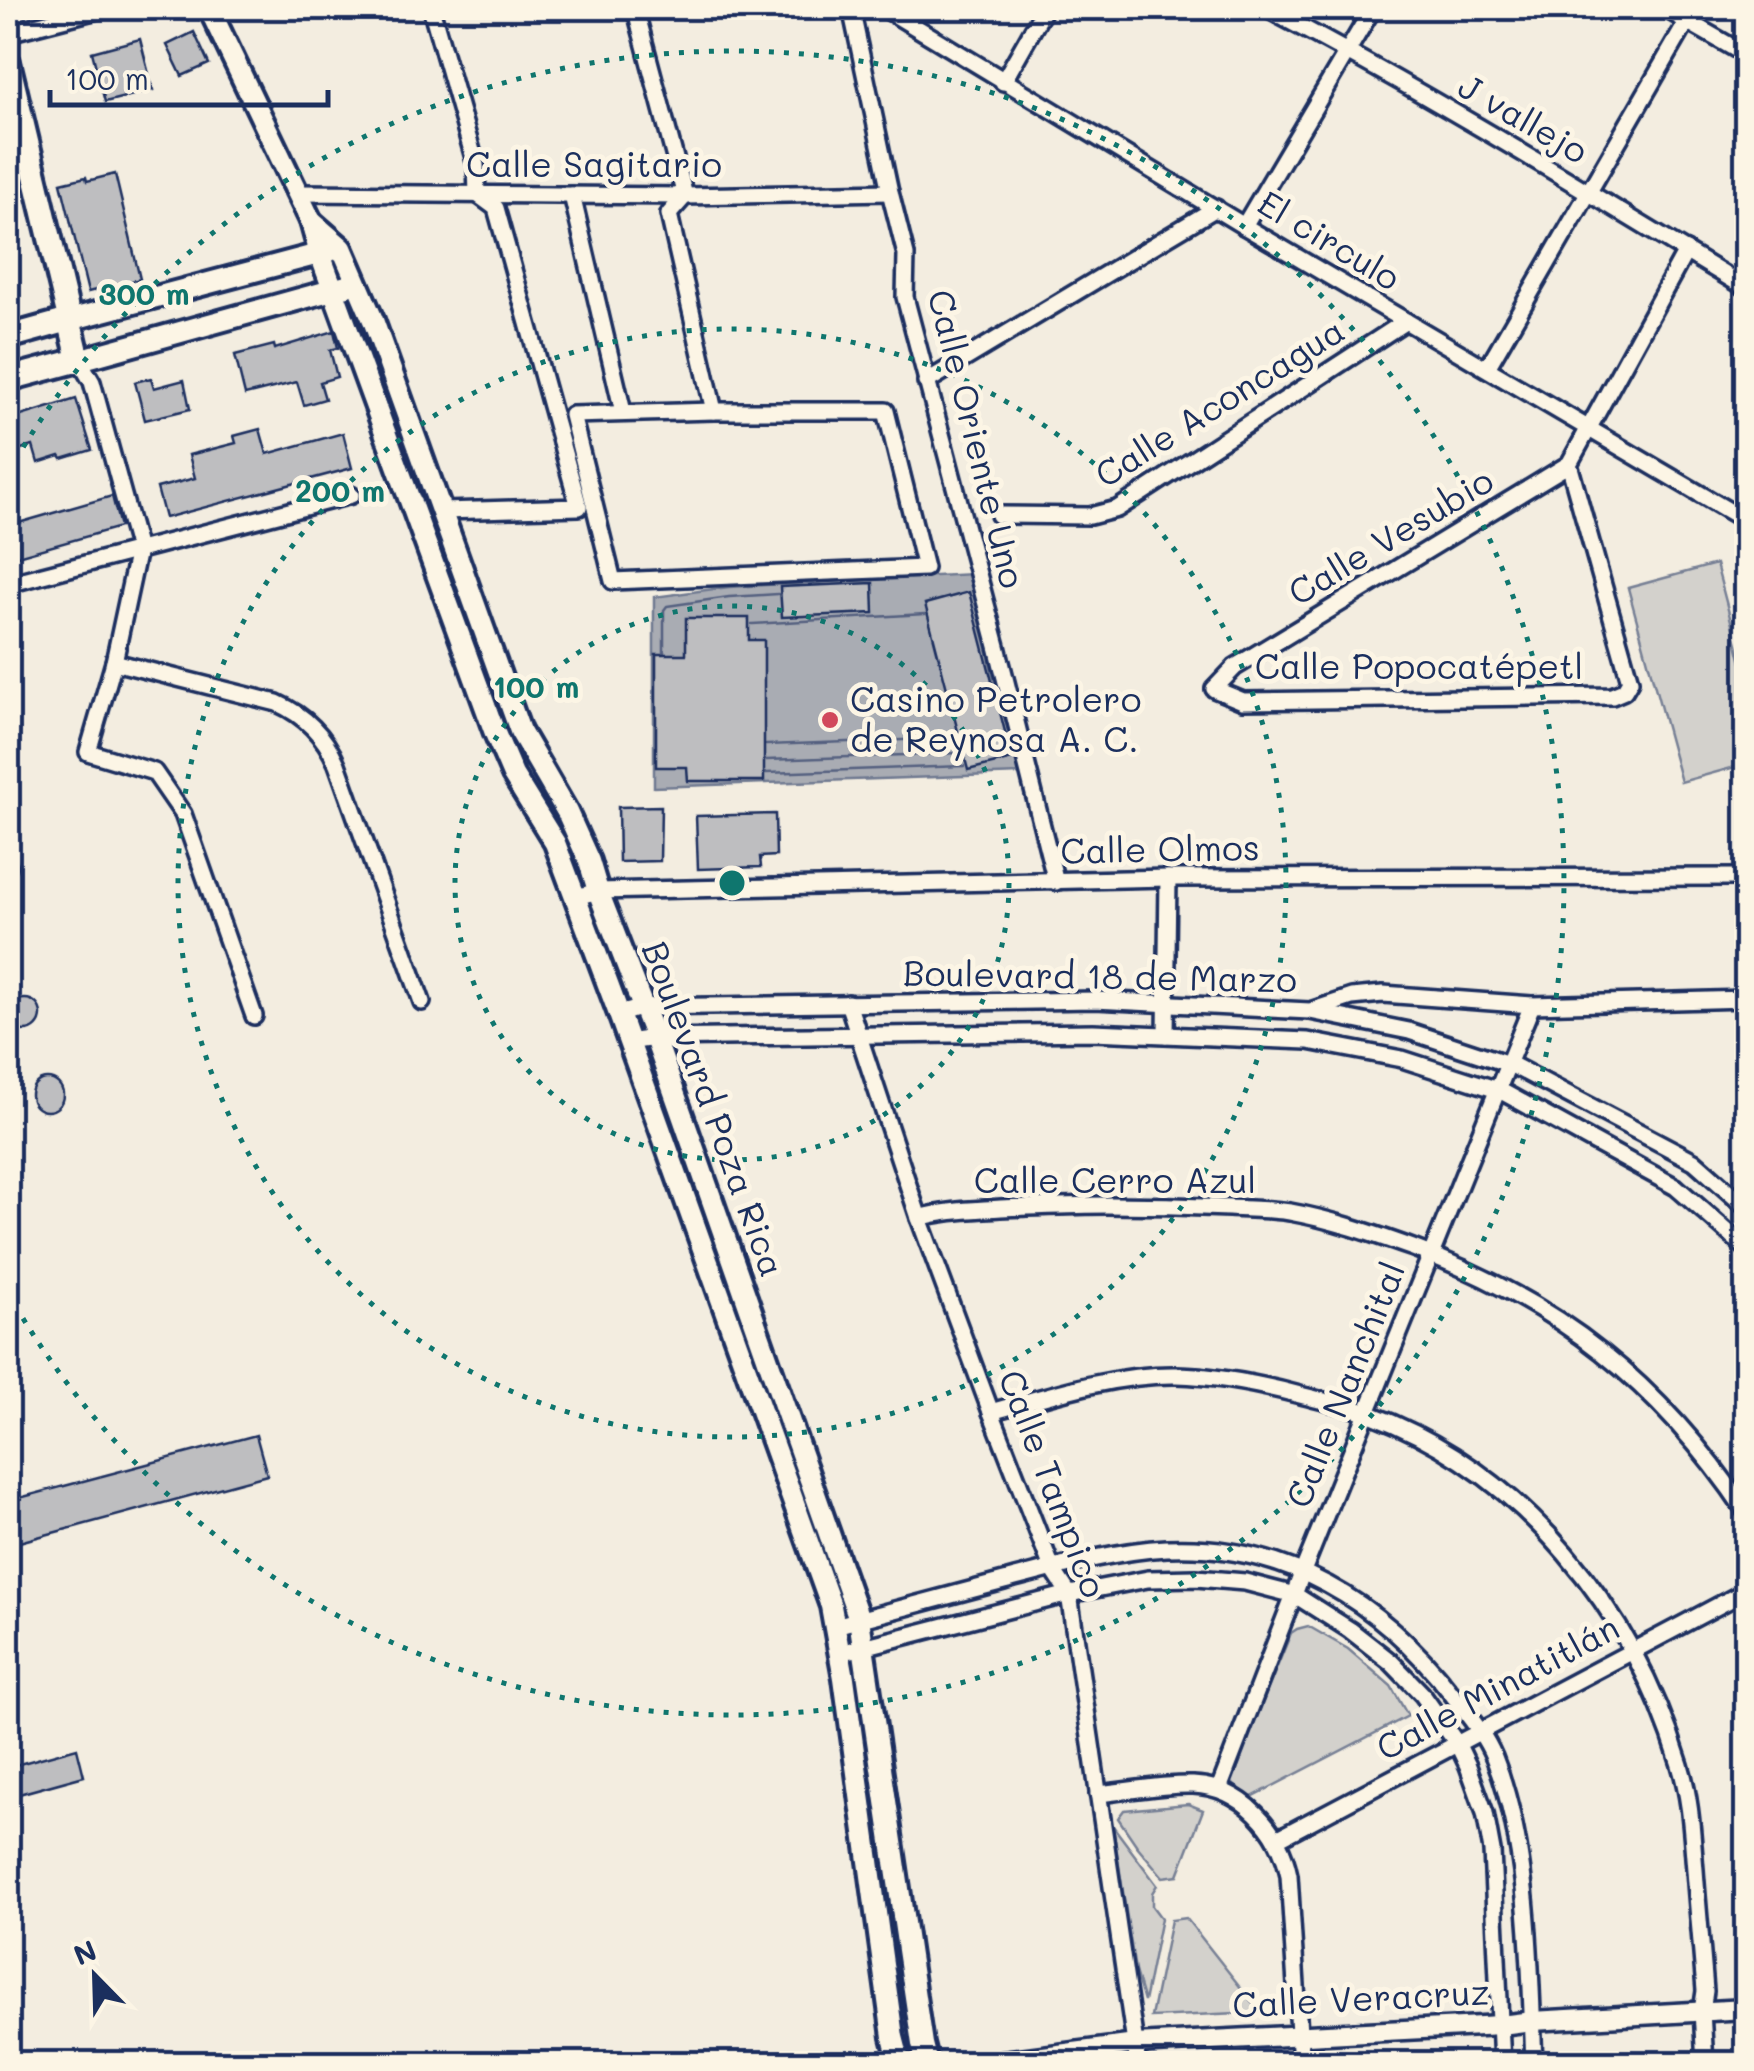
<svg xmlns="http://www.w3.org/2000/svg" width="1754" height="2071" font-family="Mali,sans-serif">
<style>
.green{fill:#d3d1cc;stroke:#778095;stroke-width:2.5}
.water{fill:#a9acb3;stroke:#707a91;stroke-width:2.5}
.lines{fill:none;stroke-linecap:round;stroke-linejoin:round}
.shore{stroke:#546180;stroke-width:2.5}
.building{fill:#bebec0;stroke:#1b2f5e;stroke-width:2.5}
.minor-casing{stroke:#1b2f5e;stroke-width:22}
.tertiary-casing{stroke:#1b2f5e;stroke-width:25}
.secondary-casing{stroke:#1b2f5e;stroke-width:28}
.primary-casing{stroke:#1b2f5e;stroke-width:30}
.minor{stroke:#fcf5e5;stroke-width:15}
.tertiary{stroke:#fcf5e5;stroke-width:18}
.secondary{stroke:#fcf5e5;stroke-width:20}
.primary{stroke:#fcf5e5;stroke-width:22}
.ring{fill:none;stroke:#0f766e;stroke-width:5;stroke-dasharray:5 10}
.poi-dot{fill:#d1495b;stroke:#fcf5e5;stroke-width:4}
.labels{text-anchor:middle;stroke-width:10;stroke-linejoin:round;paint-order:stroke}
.street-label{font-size:35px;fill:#1b2f5e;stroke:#fcf5e5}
.poi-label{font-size:35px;fill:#1b2f5e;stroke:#fcf5e5;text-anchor:start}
.centre{fill:#0f766e;stroke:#fcf5e5;stroke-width:5}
.ring-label{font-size:30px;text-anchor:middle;font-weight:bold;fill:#0f766e;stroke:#fcf5e5;stroke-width:10;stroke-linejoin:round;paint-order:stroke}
</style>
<rect width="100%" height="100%" fill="#f3ede0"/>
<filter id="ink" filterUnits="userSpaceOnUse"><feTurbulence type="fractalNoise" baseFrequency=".01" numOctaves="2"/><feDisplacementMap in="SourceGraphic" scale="20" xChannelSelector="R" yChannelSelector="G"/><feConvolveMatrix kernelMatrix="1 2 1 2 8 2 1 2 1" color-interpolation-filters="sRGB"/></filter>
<g filter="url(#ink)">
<g class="green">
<polygon points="1716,564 1746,678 1746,764 1681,782 1628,588"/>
<polygon points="1308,1626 1348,1649 1391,1686 1408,1716 1248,1799 1230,1781 1291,1633 1297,1629"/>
<polygon points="1188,1804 1203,1810 1178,1875 1163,1877 1137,1846 1118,1818 1124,1810"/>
<polygon points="1113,1826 1157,1885 1152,1893 1152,1906 1161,1918 1144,2002 1135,1971"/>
<polygon points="1186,1918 1260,2012 1151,2017 1171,1920"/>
</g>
<polygon class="water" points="973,574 991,667 1020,774 654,787 654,597 729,587"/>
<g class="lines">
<g class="shore">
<polyline points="752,624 925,614"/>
<polyline points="664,652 664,610 667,606 729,597 778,594"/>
<polyline points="766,745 957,738"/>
<polyline points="766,760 961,753"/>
<polyline points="766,773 964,766"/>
</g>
</g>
<g class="building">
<polygon points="194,32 209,64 182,76 167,45"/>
<polygon points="140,39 153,90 105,102 92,52"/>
<polygon points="115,174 140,279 88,292 61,183 86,177 87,181"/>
<polygon points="334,331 338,348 330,350 337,377 320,382 325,399 304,405 297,382 245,395 235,355 274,345 275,349"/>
<polygon points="151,378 154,388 184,380 190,409 145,420 135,382"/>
<polygon points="76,399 92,450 62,459 60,456 38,463 33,446 8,452 8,420"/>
<polygon points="260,429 267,454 343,433 352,468 165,518 157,488 195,478 189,455 236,443 234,436"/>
<polygon points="112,496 120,527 14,557 8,535 8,526"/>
<polygon points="873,583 874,613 782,617 780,587"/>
<polygon points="969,592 1012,759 968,770 925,604"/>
<polygon points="686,618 749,618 749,640 764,640 764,781 688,781 687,767 656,767 656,654 686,654"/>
<polygon points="661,806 660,861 619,862 618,807"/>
<polygon points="775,814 776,856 760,857 761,867 698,869 696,816"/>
<circle cx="25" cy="1015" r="16"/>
<circle cx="47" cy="1095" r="16"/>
<polygon points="256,1435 267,1475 8,1545 8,1501"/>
<polygon points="77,1748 84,1776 8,1797 8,1767"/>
</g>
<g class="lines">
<g class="minor-casing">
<g id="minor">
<polyline points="431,8 476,165 477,194 496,208 579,507 443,511"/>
<polyline points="635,8 685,196 669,214 714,411"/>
<polyline points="851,8 890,192 906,255 905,297 997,646 1056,882"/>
<polyline points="884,8 1244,226 1746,521"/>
<path d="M 1265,8 C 1430,94 1588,192 1746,288"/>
<polyline points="1664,8 1746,55"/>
<polyline points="8,33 105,8"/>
<polyline points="1003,82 1045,8"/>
<polyline points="298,193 685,196 890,192"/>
<polyline points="572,195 623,412"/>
<polyline points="1244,226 1373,8"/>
<polyline points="79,360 92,382 138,550 114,662 88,752 154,772 183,814 254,1016"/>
<polyline points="1487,368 1695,8"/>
<polyline points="926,382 1216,208"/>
<polygon points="714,411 886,411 925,568 613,581 572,415"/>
<polyline points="1569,464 1630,681 1624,691 1612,696 1243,701 1214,689 1235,667 1569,464 1686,251"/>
<polyline points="999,515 1090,516 1117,509 1406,321"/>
<polyline points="8,584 351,495"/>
<path d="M 114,662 L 277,703 C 304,715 325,736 337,764 L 422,1002"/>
<polyline points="8,865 8,867"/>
<polyline points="576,897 598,891 1168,878 1746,877"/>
<polyline points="848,1003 919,1218 991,1412 1052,1568 1069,1594 1138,2064"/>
<polyline points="1313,1010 1352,997 1383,994 1532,1005 1746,999"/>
<polyline points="619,1014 644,1007 1095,1000 1310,1011 1409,1031 1512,1065 1694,1161 1746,1207"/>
<polyline points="1166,1035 1168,878"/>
<polyline points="628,1042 655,1038 1093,1032 1308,1041 1402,1059 1501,1091 1676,1187 1746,1248"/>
<path d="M 919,1218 C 946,1210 973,1210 1001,1208 C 1037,1207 1072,1205 1107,1205 C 1148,1205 1188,1206 1229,1208 C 1249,1209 1270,1209 1290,1212 C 1334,1220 1371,1233 1413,1248 C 1559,1302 1660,1384 1746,1512"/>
<path d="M 991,1412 C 1051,1395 1114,1374 1177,1375 C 1219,1376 1263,1385 1304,1396 C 1326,1402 1349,1406 1370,1414 C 1524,1472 1633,1610 1680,1765 C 1691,1800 1692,1835 1695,1870 C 1698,1911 1702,1951 1705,1991 L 1702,2011 L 1705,2064"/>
<path d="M 835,1626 C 891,1611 947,1596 1004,1581 C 1057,1567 1112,1551 1167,1548 C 1286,1543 1381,1602 1452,1694 C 1467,1714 1484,1733 1494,1757 C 1530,1846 1530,1968 1534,2064"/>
<polyline points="840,1653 1069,1594 1148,1579 1196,1578 1245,1582 1295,1595 1350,1630 1391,1662 1422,1694 1458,1745 1468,1766 1485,1813 1492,1851 1502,2064"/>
<polyline points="1219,1789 1303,1571 1532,1005"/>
<path d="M 1098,1794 C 1129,1791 1162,1784 1193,1785 C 1242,1787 1280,1829 1289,1875 L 1301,2064"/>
<polyline points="1277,1839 1746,1591"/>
</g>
</g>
<g class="tertiary-casing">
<polyline id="tertiary" points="980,2064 1136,2044 1501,2025 1532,2021 1746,2009"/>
</g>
<g class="secondary-casing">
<g id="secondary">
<polyline points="209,8 311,221 320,254 495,733 513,775 555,843 619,1014 831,1606 844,1678 893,2037 900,2064"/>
<polyline points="311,221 342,248 373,320 520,731 567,812 589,861 598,891 655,1038 859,1619 922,2044 927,2064"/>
<polyline points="69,320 330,251"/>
<polyline points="79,360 347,286"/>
</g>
</g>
<g class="primary-casing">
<g id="primary">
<polyline points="8,62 79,360 8,379"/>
<polyline points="8,337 69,320"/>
</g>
</g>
<use href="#minor" class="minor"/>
<use href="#tertiary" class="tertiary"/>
<use href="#secondary" class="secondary"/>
<use href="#primary" class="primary"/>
</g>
</g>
<g class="ring">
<circle cx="732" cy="883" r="277"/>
<circle cx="732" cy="883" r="554"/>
<path d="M8 473A832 832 0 1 1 8 1293"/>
</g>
<circle class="poi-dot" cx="830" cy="720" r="10"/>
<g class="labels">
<g class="street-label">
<text transform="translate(1523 119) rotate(30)" y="12">J vallejo</text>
<text x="594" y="177">Calle Sagitario</text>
<text transform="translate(1329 241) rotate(31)" y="12">El circulo</text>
<text transform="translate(1220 403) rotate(-32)" y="12">Calle Aconcagua</text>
<text transform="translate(976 439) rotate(76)" y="12">Calle Oriente Uno</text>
<text transform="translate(1391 537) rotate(-31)" y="12">Calle Vesubio</text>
<text x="1419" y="679">Calle Popocatépetl</text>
<text transform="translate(1160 850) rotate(-1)" y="12">Calle Olmos</text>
<text transform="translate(1100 977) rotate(1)" y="12">Boulevard 18 de Marzo</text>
<text transform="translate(713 1109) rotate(70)" y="12">Boulevard Poza Rica</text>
<text x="1115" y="1193">Calle Cerro Azul</text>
<text transform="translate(1346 1385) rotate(-68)" y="12">Calle Nanchital</text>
<text transform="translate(1052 1484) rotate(69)" y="12">Calle Tampico</text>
<text transform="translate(1498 1688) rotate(-28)" y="12">Calle Minatitlán</text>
<text transform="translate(1361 1999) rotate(-3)" y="12">Calle Veracruz</text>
</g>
<g class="poi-label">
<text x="850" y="712">Casino Petrolero<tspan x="850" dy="40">de Reynosa A. C.</tspan></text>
</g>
</g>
<circle cx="732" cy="883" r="15" class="centre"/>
<g class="ring-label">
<text x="144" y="305">300 m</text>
<text x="340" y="502">200 m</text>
<text x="536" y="698">100 m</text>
</g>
<rect width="1754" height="2071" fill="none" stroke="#fcf5e5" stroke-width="40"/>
<rect x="20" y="20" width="1714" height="2031" fill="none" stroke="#1b2f5e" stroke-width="4" filter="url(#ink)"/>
<g transform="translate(95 1976) rotate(337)" stroke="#fcf5e5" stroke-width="8" paint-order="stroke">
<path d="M0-8L18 38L0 25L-18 38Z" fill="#1b2f5e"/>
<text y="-15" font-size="28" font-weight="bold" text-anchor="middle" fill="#1b2f5e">N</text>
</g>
<path d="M50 90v15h278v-15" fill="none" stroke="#1b2f5e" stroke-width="5"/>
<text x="65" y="90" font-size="30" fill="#1b2f5e" stroke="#fcf5e5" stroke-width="8" paint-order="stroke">100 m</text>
</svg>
